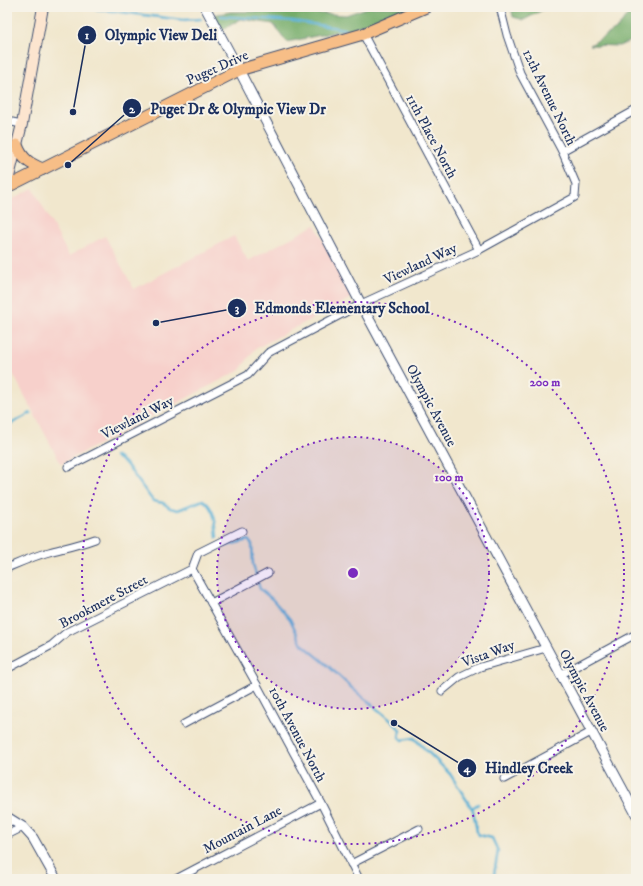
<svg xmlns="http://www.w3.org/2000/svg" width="643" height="886" font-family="'IM FELL DW Pica',serif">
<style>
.built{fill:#f7d0cb}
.forest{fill:#74ac69;stroke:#486e64}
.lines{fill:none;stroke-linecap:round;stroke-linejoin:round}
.stream{stroke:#58b0d5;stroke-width:2.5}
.minor-casing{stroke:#3b4b6f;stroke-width:9}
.tertiary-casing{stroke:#3b4b6f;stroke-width:11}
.secondary-casing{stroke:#3b4b6f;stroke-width:12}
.primary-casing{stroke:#3b4b6f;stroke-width:13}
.minor{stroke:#fff;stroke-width:7}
.tertiary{stroke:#fff;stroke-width:9}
.secondary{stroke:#fce5cf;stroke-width:10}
.primary{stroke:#f7be87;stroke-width:11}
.ring{fill:none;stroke:#7b2cbf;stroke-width:2;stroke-dasharray:2 4}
.labels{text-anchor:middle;stroke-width:4;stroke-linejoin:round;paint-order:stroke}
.street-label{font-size:14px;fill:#1b2f5e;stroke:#f7f3e8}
.centre{fill:#7b2cbf;stroke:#f7f3e8;stroke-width:2}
.ring-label{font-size:12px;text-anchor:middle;font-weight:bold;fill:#7b2cbf;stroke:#f7f3e8;stroke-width:4;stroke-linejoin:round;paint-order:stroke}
.leader{fill:none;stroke:#1b2f5e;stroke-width:1.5}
.callout-dot{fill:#1b2f5e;stroke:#f7f3e8;stroke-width:1.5}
.mark-label{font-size:12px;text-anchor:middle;font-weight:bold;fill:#fff}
.callout-label{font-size:15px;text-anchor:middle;font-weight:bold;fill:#1b2f5e;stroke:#f7f3e8;stroke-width:4;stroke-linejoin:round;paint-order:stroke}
</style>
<rect width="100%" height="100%" fill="#f7f3e8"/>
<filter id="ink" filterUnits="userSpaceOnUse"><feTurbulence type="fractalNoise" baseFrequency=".025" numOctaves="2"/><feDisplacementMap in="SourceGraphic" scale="8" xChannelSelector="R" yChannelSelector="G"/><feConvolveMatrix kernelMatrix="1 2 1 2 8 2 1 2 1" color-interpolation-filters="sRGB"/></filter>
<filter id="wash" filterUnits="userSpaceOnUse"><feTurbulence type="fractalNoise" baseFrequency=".012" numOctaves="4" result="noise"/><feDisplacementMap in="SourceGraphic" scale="16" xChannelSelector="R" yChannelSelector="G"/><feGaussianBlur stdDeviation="0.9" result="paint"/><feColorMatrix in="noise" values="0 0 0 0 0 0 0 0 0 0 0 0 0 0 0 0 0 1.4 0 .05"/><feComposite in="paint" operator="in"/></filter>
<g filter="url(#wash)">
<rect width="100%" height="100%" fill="#f1e7cd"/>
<polygon class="built" points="33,188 69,256 105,236 134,289 234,236 248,261 315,225 353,297 255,349 240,370 61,464 12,372 7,371 7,202"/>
<g class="forest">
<polygon points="285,7 310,7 315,13 346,15 369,7 413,7 350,29 287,42 273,24 241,19 219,32 212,15 230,12 276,11"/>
<polygon points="511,7 548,7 524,20 513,17"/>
<polygon points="633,7 636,7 636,39 619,46 590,45 618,28"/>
</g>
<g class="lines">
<g class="stream">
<polyline points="80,7 183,20 201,19"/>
<polyline points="221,16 293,21 344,29"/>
<polyline points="7,426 31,413"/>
<path d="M 115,456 L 126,464 L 153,501 L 163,503 L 170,508 L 178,510 L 203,500 C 215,508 216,524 217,538"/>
<polyline points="225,546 248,540 252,544 253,564 256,575"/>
<polyline points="258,583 260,589 272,599 290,619 302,644 325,663 353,689 394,723 400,730 399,737 402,740 414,738 450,774 473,810 477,832 479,835 492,838 498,851 494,875 497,879"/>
<polyline points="472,808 478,804"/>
</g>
</g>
</g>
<g filter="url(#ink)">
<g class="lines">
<g class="minor-casing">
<g id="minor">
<polyline points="363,34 479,250"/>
<polyline points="7,121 22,124"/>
<polyline points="562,151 636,110"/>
<polyline points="68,467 248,375 268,353 361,304 479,250 575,197 576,184 562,151 520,73 507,35 500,7"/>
<path d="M 7,568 C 21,562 34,556 49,552 C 64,548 79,545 95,539"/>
<polyline points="192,569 257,685 321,803 359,879"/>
<polyline points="192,569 198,553 242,531"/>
<polyline points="211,603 268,573"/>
<polyline points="7,669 52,645 67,632 192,569"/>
<polyline points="560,675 636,634"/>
<polyline points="442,691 459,677 480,667 546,648"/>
<polyline points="184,724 257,685"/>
<polyline points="504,779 591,732"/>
<polyline points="7,835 23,827"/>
<polyline points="351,864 419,829"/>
<polyline points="176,879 321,803"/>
</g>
</g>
<g class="tertiary-casing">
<g id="tertiary">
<polyline points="205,7 239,70 361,304 636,814"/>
<polyline points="7,817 23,827 33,838 56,879"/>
</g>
</g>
<g class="secondary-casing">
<polyline id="secondary" points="7,185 22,124 43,7"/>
</g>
<g class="primary-casing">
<g id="primary">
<path d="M 17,145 C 22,159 30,164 43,169"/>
<polyline points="7,187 239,70 363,34 426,7"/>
</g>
</g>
<use href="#minor" class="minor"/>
<use href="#tertiary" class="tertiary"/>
<use href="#secondary" class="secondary"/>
<use href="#primary" class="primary"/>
</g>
</g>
<circle cx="353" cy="573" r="136" fill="#7b2cbf" fill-opacity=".12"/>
<g class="ring">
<circle cx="353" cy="573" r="136"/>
<circle cx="353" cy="573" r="271"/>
</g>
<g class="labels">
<g class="street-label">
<text transform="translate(217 67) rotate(-24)" y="5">Puget Drive</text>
<text transform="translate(550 97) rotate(64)" y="5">12th Avenue North</text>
<text transform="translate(432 136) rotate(62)" y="5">11th Place North</text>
<text transform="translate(420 263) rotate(-25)" y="5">Viewland Way</text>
<text transform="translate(432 405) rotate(62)" y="5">Olympic Avenue</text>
<text transform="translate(137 417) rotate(-27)" y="5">Viewland Way</text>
<text transform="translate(103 601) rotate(-28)" y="5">Brookmere Street</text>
<text transform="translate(488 653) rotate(-20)" y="5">Vista Way</text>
<text transform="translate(585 690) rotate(62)" y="5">Olympic Avenue</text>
<text transform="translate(298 734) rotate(62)" y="5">10th Avenue North</text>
<text transform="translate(242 829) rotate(-28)" y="5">Mountain Lane</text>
</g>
</g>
<circle cx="353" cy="573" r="6" class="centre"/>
<g class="ring-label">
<text x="545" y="386">200 m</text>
<text x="449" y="481">100 m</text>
</g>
<path class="leader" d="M73 112L87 35M68 165L132 108M156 323L237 308M394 723L467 768"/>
<g class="callout-dot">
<circle cx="73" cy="112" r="4"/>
<circle cx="68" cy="165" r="4"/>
<circle cx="156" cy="323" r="4"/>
<circle cx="394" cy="723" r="4"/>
<circle cx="87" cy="35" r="10"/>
<circle cx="132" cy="108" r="10"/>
<circle cx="237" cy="308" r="10"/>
<circle cx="467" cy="768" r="10"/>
</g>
<g class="mark-label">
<text x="87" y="39">1</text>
<text x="132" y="113">2</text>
<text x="237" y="312">3</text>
<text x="467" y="772">4</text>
</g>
<g class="callout-label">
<text x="161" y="40">Olympic View Deli</text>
<text x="238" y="114">Puget Dr &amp; Olympic View Dr</text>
<text x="342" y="313">Edmonds Elementary School</text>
<text x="529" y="773">Hindley Creek</text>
</g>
<rect width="643" height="886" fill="none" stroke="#f7f3e8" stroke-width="24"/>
</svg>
